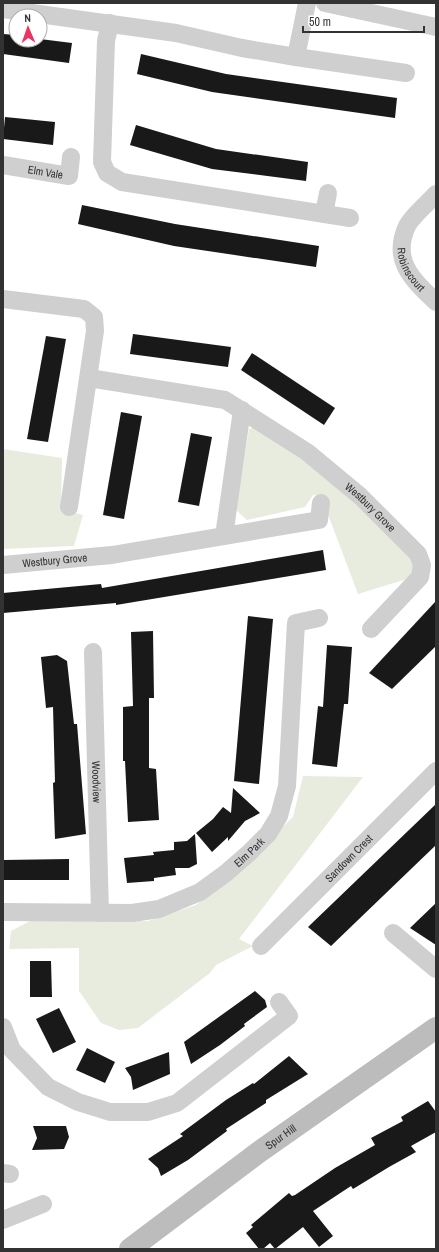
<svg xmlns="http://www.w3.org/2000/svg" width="439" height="1252" font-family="'Archivo Narrow',sans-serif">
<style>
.green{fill:#e8ecde}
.building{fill:#191919}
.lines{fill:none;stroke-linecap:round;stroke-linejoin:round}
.street{stroke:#cfcfcf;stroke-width:18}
.secondary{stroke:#bcbcbc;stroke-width:22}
.labels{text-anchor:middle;stroke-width:4;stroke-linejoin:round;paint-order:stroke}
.street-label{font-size:11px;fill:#323232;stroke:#fff}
</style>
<rect width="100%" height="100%" fill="#fff"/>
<g class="green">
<polygon points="257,426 306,455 417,565 410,578 358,594 321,496 313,495 305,507 247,520 236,510 249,429"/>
<polygon points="3,449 62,458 61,509 83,515 74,546 3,549"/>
<polygon points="303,776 363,777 239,939 253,946 216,965 210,973 138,1028 119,1030 101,1023 79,991 79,948 9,949 11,931 30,921 148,921 196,905 237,871 293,817"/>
</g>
<g class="building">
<polygon points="3,34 16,35 16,40 40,39 72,43 69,63 3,54"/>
<polygon points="141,54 226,74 397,98 395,118 212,92 137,74"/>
<polygon points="5,117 55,122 53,145 3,139"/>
<polygon points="136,125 216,149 308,162 306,181 212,169 130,145"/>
<polygon points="82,205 175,224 319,246 316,267 174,246 78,224"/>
<polygon points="133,334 231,347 228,367 130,354"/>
<polygon points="46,336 66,339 48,442 27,439"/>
<polygon points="252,353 335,408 324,425 241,370"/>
<polygon points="121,412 142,416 124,519 103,515"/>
<polygon points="191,433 212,437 199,506 178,502"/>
<polygon points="323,550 326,570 116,605 116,603 3,613 3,593 101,584 102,588"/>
<polygon points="436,601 436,646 392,689 369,673"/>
<polygon points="248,616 273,619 259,784 234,781"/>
<polygon points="153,631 154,698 149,698 149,768 156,769 159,820 128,822 125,761 123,761 123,707 133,706 131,632"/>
<polygon points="327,645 352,647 348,704 344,704 337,767 312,764 318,706 323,707"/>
<polygon points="57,655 67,661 74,724 77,724 86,834 55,839 53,783 55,782 53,707 46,708 41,657"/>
<polygon points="233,788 260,813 245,821 228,841 228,837 212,852 196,833 213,819 223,807 231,813"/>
<polygon points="436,804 436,845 331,946 308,927"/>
<polygon points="195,834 197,864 189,868 175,868 176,875 154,878 154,881 127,883 124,858 154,855 153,852 174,850 174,842 187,841"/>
<polygon points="69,859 69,880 3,880 3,860"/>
<polygon points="436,903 436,945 410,928"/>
<polygon points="30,961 51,961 52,997 30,997"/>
<polygon points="255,991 265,1000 267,1007 244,1024 245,1026 220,1045 191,1064 184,1042"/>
<polygon points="59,1008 76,1042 53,1053 36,1019"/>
<polygon points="87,1048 115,1062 105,1083 76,1070"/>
<polygon points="169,1052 170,1074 133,1090 131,1077 125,1068"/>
<polygon points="289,1056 308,1074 266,1100 266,1103 226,1129 227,1131 188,1160 161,1176 158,1168 148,1159 183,1136 180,1134 226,1100 253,1083 254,1084"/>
<polygon points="428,1101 436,1112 436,1132 411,1146 416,1152 389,1167 353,1189 351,1186 313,1211 333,1236 319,1247 303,1227 275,1249 270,1243 263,1249 259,1249 246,1233 253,1227 251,1225 289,1193 292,1196 295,1195 335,1168 375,1145 371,1138 403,1121 401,1117"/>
<polygon points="33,1126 66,1126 69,1137 64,1149 32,1150 37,1138"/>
</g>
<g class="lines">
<g class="street">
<polyline points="325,3 436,27"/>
<polyline points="3,9 176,33 242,48 296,57 406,73"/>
<polyline points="110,23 106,41 102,162 107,173 122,182 350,218"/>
<polyline points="296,57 307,3"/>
<path id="s1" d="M 3,165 L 69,176 L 71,157"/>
<path id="s2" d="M 436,194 C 428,203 412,216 407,226 C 391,261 413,280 436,302"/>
<polyline points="324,214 328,193"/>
<polyline points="3,299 84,309 94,317 95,331 69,507"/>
<path id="s3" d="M 89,378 L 225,400 L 307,452 L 360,496 L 418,554 L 422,565 L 420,577 L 371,629"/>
<polyline points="224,536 242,410"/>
<path id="s4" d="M 3,565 L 112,555 L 319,520 L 321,503"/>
<path id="s5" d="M 93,652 L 100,913"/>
<path id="s6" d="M 3,912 L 132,913 L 159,909 L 200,892 L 226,873 L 249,853 L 268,834 L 279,816 L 287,786 L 296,623 L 319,618"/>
<polyline points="393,933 436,969"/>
<path id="s7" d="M 261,946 L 436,771"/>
<polyline points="3,1027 12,1050 48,1087 78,1102 110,1112 148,1112 177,1103 289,1016 279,1002"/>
<polyline points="3,1173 10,1174"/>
<polyline points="3,1220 43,1204"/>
</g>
<path class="secondary" id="s8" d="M 130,1249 L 259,1152 L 436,1028"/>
</g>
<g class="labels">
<g class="street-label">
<text dy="4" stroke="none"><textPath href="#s1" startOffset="43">Elm Vale</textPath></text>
<text dy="4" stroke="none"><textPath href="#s2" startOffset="90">Robinscourt</textPath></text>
<text dy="4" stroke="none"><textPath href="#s3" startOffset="319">Westbury Grove</textPath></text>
<text dy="4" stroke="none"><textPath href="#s4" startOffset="52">Westbury Grove</textPath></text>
<text dy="4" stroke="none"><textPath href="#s5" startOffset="130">Woodview</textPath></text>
<text dy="4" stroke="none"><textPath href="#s6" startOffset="264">Elm Park</textPath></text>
<text dy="4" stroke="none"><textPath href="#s7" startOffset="124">Sandown Crest</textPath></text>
<text dy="4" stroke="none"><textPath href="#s8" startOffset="188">Spur Hill</textPath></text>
</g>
</g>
<rect width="439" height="1252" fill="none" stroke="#323232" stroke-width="8"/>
<g transform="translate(28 28) rotate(358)"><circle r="19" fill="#ffffff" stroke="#adadad"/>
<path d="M0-3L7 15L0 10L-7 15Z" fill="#ea3464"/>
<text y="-6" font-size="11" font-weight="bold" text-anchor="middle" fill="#323232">N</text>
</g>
<path d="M303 26v6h121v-6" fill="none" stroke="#323232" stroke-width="2"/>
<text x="309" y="26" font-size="12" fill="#323232" stroke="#ffffff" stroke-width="3" paint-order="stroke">50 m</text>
</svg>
